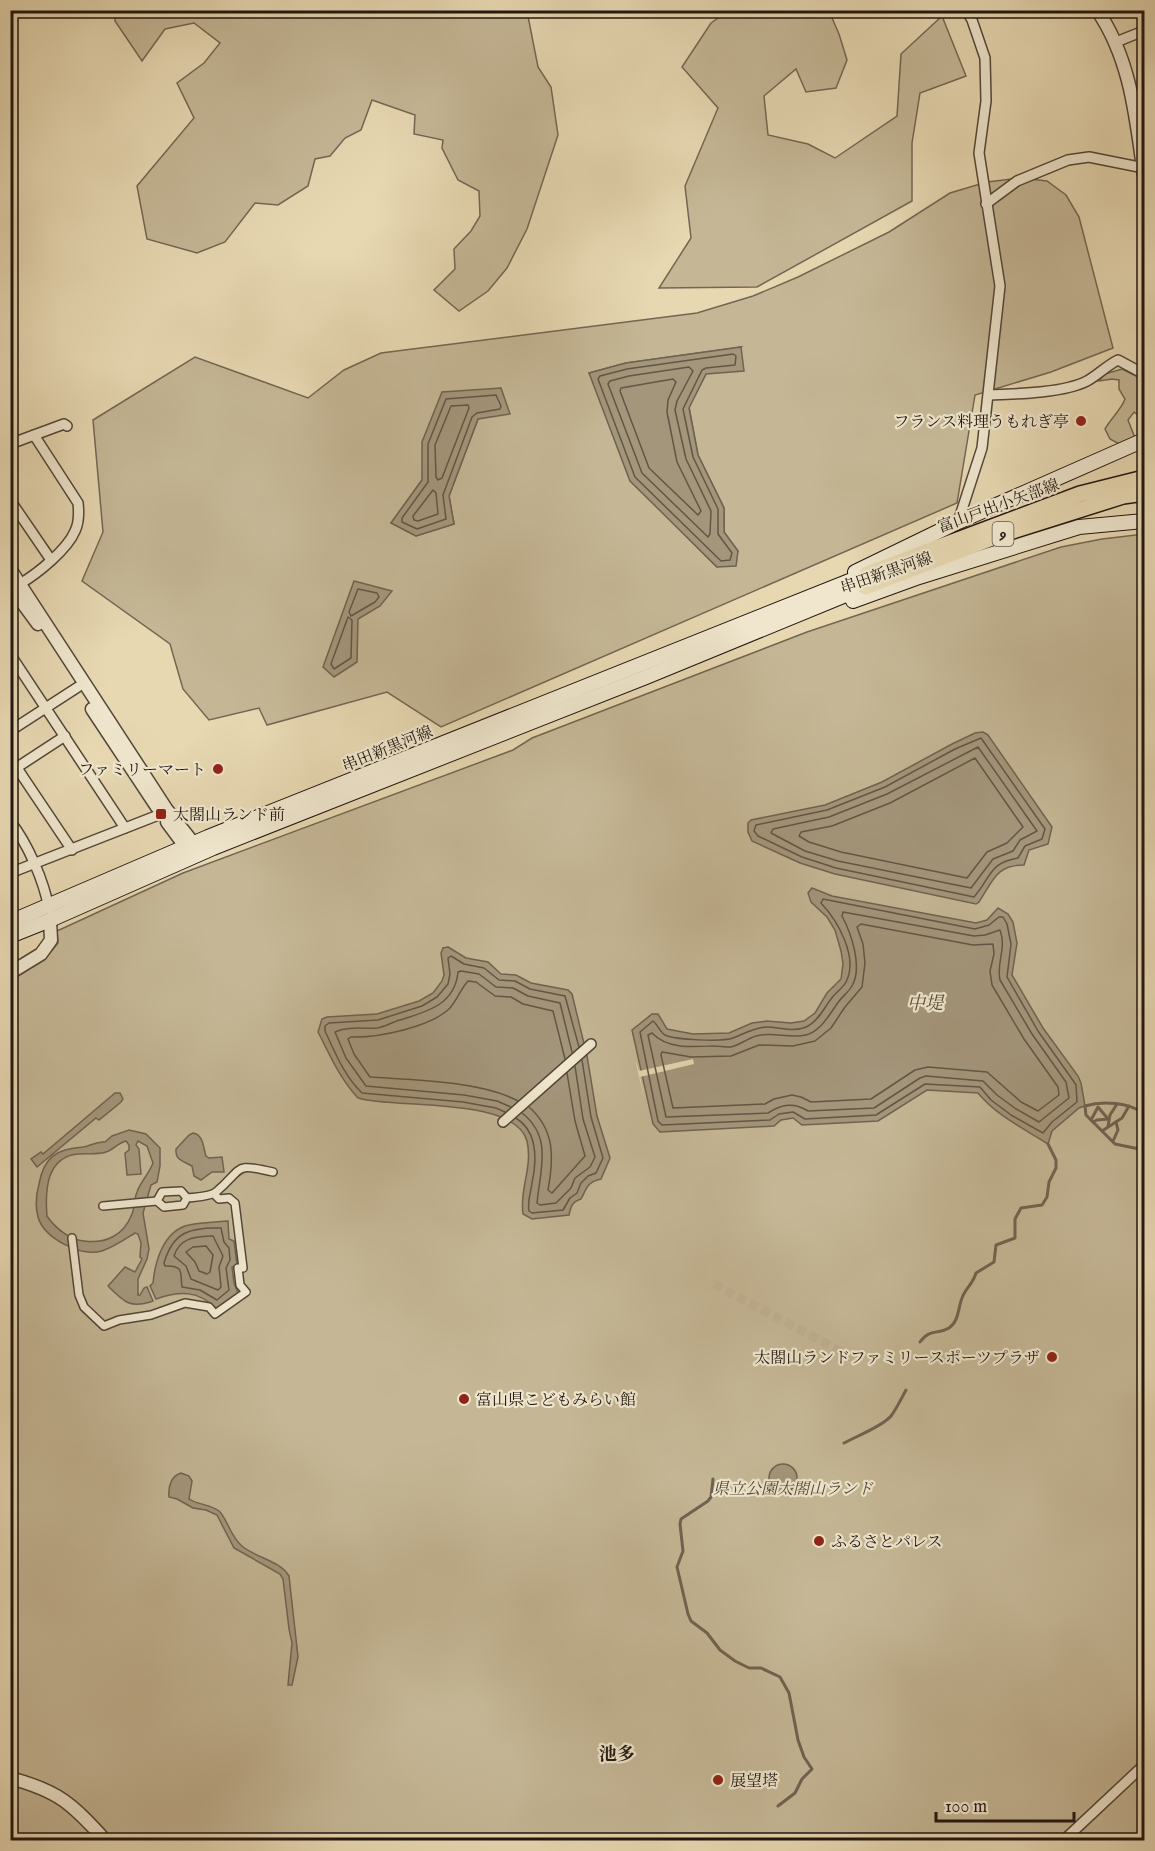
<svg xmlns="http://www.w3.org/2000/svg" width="1155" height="1851" font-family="'IM FELL English','Noto Serif JP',serif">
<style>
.green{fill:#c5b796;stroke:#736653;stroke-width:1.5;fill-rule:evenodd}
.water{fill:#a4967b;stroke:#706250;stroke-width:1.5;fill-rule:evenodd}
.pier{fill:#e7d8b2}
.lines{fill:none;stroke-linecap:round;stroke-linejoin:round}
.shore{stroke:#625646;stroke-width:1.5}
.stream{stroke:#706250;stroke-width:3}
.minor-tunnel{stroke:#bfb192;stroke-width:9;stroke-dasharray:9 4.5;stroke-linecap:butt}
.pedestrian-casing{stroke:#524638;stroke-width:10}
.minor-casing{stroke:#524638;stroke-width:12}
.tertiary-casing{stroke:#524638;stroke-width:15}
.secondary-casing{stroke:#211510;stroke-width:16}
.primary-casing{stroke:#211510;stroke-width:18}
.pedestrian{stroke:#efe6cd;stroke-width:7}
.minor{stroke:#efe6cd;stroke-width:9}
.tertiary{stroke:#efe6cd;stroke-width:12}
.secondary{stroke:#efe6cd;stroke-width:14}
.primary{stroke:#e7d8b2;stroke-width:15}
.poi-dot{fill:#8f2418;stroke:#efe6cd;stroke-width:2}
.labels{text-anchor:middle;stroke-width:4.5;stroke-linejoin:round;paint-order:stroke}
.shield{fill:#efe6cd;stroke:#5f5449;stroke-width:1.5}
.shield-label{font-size:15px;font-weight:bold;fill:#211510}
.poi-label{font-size:16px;fill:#211510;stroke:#efe6cd;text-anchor:start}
.street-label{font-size:16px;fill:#211510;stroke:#efe6cd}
.park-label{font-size:16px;font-style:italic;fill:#524638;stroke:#efe6cd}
.water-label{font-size:18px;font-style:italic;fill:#55493b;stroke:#efe6cd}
.neighbourhood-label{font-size:18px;font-weight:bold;fill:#211510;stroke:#efe6cd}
</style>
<rect width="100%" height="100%" fill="#e7d8b2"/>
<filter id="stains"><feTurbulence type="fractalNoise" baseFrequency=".00333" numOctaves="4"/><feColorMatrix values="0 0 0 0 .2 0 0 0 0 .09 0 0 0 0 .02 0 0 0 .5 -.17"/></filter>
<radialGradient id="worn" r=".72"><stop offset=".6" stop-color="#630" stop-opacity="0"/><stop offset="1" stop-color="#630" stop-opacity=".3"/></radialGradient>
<g class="green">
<polygon points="115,11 527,11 538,67 551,87 558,135 527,229 507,268 488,291 459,311 434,290 455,269 454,249 471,231 480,216 479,191 458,180 442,148 443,140 414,134 415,115 372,100 361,130 345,138 330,156 315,159 308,186 278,205 255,203 225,242 197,253 147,239 137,186 194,118 177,83 204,63 220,43 194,23 165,29 142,61 115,21"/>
<polygon points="728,11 829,11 839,34 847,60 836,88 806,92 796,69 764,96 768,135 808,144 835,158 897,116 901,54 942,16 966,76 920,93 912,143 912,201 757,287 659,288 691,238 685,186 718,108 682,67 711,23"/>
<path d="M 1020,178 L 1047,181 L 1066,195 L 1079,217 L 1113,348 L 1051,372 L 975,395 L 957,503 L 441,727 L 387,692 L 267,725 L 259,708 L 209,720 L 183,689 L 170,644 L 82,581 L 103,532 L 93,420 L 195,357 L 308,398 L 344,370 L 381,353 L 697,313 L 753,296 L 798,277 L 889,232 L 950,193 L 987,182 ZM 741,347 L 706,374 L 689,407 L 698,455 L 724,508 L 724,532 L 738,551 L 717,567 L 686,536 L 589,373 L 626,363 ZM 501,388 L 478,419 L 449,496 L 454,524 L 416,536 L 391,523 L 422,480 Z"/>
<path d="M 1122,369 L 1144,380 L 1144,420 L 1134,412 L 1128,420 L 1135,438 L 1121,445 L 1110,439 L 1105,429 C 1111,418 1121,410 1125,399 L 1119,389 L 1119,380 L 1112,379 L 1099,381 L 1105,374 Z"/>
<polygon points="1144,534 1144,1840 11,1840 11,980 45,959 58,943 57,931 183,873 513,750 532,738 807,632 1061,547 1102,539"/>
</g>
<g class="water">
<polygon points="741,347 744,371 706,374 689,408 698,455 724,508 724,532 738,551 736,566 717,567 630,481 589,373 626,363"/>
<polygon points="501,388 510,414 478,419 449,496 454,524 416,536 391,523 422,480 422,442 442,392"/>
<polygon points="354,581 392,591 380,606 358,619 357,662 334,677 323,667"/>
<path d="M 983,732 L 988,735 L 1052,827 L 1048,844 L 1029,850 L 1024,865 C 996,865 993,881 979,902 L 976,904 L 835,874 L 800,863 L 752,841 L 748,832 L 748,823 L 751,820 L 825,805 L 882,782 L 952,744 L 975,733 Z"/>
<path d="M 812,888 L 832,896 L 976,923 L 987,920 L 998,908 L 1008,914 L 1013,922 L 1017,943 L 1012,975 L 1043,1028 L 1078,1076 L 1081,1083 L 1085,1106 L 1079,1108 L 1052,1131 L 1048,1144 C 1023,1128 997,1116 978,1093 L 927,1090 L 878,1121 L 802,1125 L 793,1118 L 781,1120 L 774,1126 L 660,1132 L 653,1124 L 632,1030 L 652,1014 L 658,1014 L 667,1029 L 693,1034 L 729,1033 L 752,1023 L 767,1021 L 791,1023 L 804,1021 L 815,1013 L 827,993 L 841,979 L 843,964 L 841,951 L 835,930 L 827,917 L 811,902 L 808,893 Z"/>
<path d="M 448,947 L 466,958 L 488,962 L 501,974 L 516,975 L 531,983 L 568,990 L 572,994 L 587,1056 L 597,1116 L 610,1158 L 601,1179 C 587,1182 587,1188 581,1199 C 572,1202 571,1206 569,1215 L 532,1219 L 523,1214 C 519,1190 533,1168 527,1141 C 515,1096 393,1109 358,1098 C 340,1079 330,1055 318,1032 L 322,1019 L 327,1017 L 377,1014 L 419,1001 L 433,993 L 442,981 L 444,975 L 441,953 L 443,948 Z"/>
<polygon points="115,1093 120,1093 123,1099 121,1102 99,1120 96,1118 37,1167 31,1159 41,1152 43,1154"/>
<path d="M 129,1130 L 146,1134 L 160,1148 L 160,1166 L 157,1182 L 151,1185 L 143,1213 L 149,1249 L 147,1259 L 138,1279 L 138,1295 L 140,1295 L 144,1288 L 147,1287 L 153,1301 C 130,1309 124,1302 108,1286 L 125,1267 L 135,1272 L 142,1259 L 140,1257 L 141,1243 L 138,1234 L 135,1233 C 124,1240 114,1247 102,1251 C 80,1257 44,1238 38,1217 C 35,1206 36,1195 39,1184 C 44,1157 56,1149 83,1147 C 91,1146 96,1141 105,1142 L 112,1136 ZM 126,1141 L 129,1145 L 129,1150 L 125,1153 L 127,1175 L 141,1174 L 139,1149 L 136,1145 L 138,1141 L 147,1146 L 153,1163 C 149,1174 141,1181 137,1192 C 134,1199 135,1207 132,1214 C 124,1235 106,1244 84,1241 C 70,1240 55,1228 47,1216 C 45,1191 46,1157 78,1154 C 86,1153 98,1155 106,1152 C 113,1150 118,1143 126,1141 Z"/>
<path d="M 193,1133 C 204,1135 203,1148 206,1156 L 209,1158 L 222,1157 L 224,1172 L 212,1172 L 201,1180 L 194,1176 L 192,1166 C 184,1161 175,1161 176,1149 L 189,1135 Z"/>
<path d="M 228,1221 L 229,1239 L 234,1241 L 237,1265 L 232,1267 L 234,1283 L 238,1293 L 217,1309 C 198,1290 180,1291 156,1299 L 150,1286 L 153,1283 C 155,1261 164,1230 189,1225 C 201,1222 215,1222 228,1221 Z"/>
<circle cx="783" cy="1478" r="14"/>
<path d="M 181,1473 L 189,1476 L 192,1481 L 189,1499 C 198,1505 210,1504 219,1511 C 227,1518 230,1536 242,1546 C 256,1558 279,1560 289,1576 L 298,1657 L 292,1685 L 288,1685 L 292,1643 L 289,1629 L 283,1579 L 280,1574 L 234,1548 L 217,1515 L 206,1510 L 193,1508 L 177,1499 L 169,1497 C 168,1487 171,1476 181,1473 Z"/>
</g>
<polygon class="pier" points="693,1059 694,1064 640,1077 645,1101 635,1060 639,1071"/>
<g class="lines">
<g class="shore">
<polygon points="733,354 736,356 735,365 706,368 702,370 683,409 693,457 718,509 718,534 732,553 730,560 721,561 635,477 598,379 600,376 627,369"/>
<polygon points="689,367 693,371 677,401 675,410 686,459 711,511 710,534 708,537 642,473 608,384 610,381 629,376"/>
<polygon points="673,379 676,382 668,400 667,412 677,462 701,511 698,515 649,468 620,391 621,388"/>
<polygon points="496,395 501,406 500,409 477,413 472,417 443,495 446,519 417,529 402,522 402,518 428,482 428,444 446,399"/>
<polygon points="468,405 469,408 442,478 438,480 436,477 435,445 451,406"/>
<polygon points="433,490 436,493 438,514 418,521 414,520 413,516"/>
<polygon points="358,589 377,593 379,597 375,602 351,616 349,612"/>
<polygon points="348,617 352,620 351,658 334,669 331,664"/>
<path d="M 981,738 L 1045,829 L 1042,839 L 1025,846 L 1018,858 C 989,863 992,876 974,897 L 836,868 L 802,857 L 758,836 L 754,831 L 756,825 L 827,810 L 885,787 L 955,749 Z"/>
<polygon points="978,747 1037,831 1020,840 1013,851 993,859 971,888 838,861 805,851 771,833 773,829 829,817 887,794"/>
<polygon points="975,758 1023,827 1007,843 987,852 967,878 841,852 809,842 799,836 801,832 832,826 890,803"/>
<path d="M 823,899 L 975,929 L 989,925 L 999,917 L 1003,917 L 1007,924 L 1011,944 L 1007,977 L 1038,1031 L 1072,1079 L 1076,1085 L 1077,1102 L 1052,1122 L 1043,1133 L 1011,1115 L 991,1100 L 980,1087 L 925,1084 L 876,1115 L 805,1119 L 793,1112 L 779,1114 L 770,1120 L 662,1125 L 658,1121 L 640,1032 L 653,1021 C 658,1025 660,1032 665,1035 C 676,1040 722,1042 733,1038 C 744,1034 754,1027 767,1027 C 780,1027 795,1033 808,1026 C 819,1020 824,1008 831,999 C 835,993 843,988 846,982 C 859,957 837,920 821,903 Z"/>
<path d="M 843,912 L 974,936 L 985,935 L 1000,930 C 1007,949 996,962 1000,980 L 1032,1034 L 1066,1082 L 1069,1098 L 1039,1122 L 1016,1109 L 997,1095 L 983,1081 L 926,1076 L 920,1078 L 874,1108 L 808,1111 C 794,1102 782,1104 768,1113 L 666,1117 L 648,1035 L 652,1033 C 667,1049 692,1047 712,1046 C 718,1046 725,1047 731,1047 C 739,1045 747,1039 756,1036 C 772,1031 789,1039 806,1035 C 819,1032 828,1017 835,1007 C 839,999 848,993 852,986 C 863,967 851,933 842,916 Z"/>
<polygon points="861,924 973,945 993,944 994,954 990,971 992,985 1024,1039 1058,1087 1059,1095 1038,1111 1021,1102 987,1072 928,1067 915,1070 871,1099 811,1102 801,1097 792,1095 774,1099 765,1104 673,1108 661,1055 662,1052 691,1057 731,1056 759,1045 793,1046 815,1041 831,1028 845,1007 862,987 865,963 863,944 857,927"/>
<path d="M 518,1101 C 481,1081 413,1080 370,1077 L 354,1054 L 348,1039 L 351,1037 C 378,1038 431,1027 450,1008 C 457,1000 462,987 468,981 L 476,982 L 495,996 L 511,997 L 523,1004 L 553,1011 L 565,1059"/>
<path d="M 511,1107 L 497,1101 L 464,1095 L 366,1086 L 346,1058 L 335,1032 C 347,1026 363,1029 377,1028 C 385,1027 392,1022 400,1020 C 426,1012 455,1005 458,972 L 461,971 L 479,974 L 496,987 L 513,988 L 528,996 L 560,1003 L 572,1052"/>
<path d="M 529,1107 C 555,1130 554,1158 548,1190 L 552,1193 L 585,1156 L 575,1121 L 567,1073"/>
<path d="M 505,1112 L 496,1108 L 463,1102 L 362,1093 C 344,1076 335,1052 325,1031 L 325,1026 L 329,1023 L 378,1020 L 422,1006 L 437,997 L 448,984 L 450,974 L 448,958 L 451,956 L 464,964 L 484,968 L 499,980 L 515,981 L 530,989 L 565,996 L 579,1047"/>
<path d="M 522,1113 C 553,1137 540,1170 537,1203 L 540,1205 L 556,1203 L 571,1188 L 575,1178 L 590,1167 L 595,1157 L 583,1119 L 575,1066"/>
<path d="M 516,1118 C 538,1132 537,1160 532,1183 C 531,1192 527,1202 529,1211 L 532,1213 L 563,1210 L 570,1198 L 577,1193 L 581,1183 L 588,1176 L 596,1173 L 603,1158 L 591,1117 L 582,1060"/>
<path d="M 221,1228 L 224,1242 L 229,1248 L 230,1260 L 226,1268 L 229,1290 L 217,1300 L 200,1290 L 182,1287 C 180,1274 185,1265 165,1266 L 164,1263 C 173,1232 190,1227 221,1228 Z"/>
<path d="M 213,1236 L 223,1256 L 219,1267 L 221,1287 L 218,1290 L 191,1279 L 186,1266 L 174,1256 C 180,1237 195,1237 213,1236 Z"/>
<polygon points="206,1246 213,1255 210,1272 207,1274 199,1271 195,1262 186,1252 193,1247"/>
</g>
<g class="stream">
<path d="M 1144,1113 C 1128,1103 1104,1100 1085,1106 L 1086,1115 L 1115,1144 L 1144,1150"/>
<polyline points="1091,1120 1098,1107 1108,1119 1097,1120 1093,1122"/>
<polyline points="1108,1126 1110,1115 1117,1104"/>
<polyline points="1102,1131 1122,1118 1129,1106"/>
<polyline points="1113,1141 1118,1130 1116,1122"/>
<path d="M 920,1342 C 930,1328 937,1335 949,1328 C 959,1321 958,1308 962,1298 C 965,1289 973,1284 976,1273 L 994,1262 L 996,1245 L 1015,1238 L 1015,1219 L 1021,1208 L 1042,1205 L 1047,1197 L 1049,1182 L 1056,1168 L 1056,1160 L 1048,1144"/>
<path d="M 844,1443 C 857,1436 883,1426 891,1416 C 897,1408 901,1399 906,1390"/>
<polyline points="713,1479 711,1497 708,1501 681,1519 680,1524 683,1551 677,1567 688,1614 691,1621 707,1633 720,1650 735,1661 749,1668 761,1668 780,1677 789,1693 798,1740 804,1757 812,1769 802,1779 795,1793 778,1806"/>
<polyline points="10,1832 32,1840"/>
</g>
<polyline class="minor-tunnel" points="714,1284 855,1359"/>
<g class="pedestrian-casing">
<g id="pedestrian">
<polyline points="157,1201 162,1192 181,1191 187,1198"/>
<path d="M 103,1206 L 157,1201 L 164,1207 L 183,1205 L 187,1198 C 195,1197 210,1197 216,1192 C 244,1169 232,1162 273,1172"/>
<polyline points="72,1238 79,1295 84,1307 104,1326 119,1320 151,1315 185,1303 209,1307 215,1314 246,1292 240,1285 238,1268 243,1268 235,1203 229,1198 219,1199 214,1194"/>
</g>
</g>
<g class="minor-casing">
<g id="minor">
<polyline points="1116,42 1141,32 1144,24"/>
<polyline points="986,204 1017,181 1068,160 1089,157 1144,168"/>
<path d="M 989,395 C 1015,394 1064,393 1087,381 C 1098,375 1106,366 1118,360 L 1144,374"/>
<polyline points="10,444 64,424 67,426"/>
<polyline points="10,500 51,560"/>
<polyline points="958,522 982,448 1000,286 979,153 986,101 985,58 972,20 966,10"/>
<path d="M 20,584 C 38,573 67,550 75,531 C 79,523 79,512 78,503 L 34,435"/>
<polyline points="10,654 125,828"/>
<polyline points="10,731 78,687"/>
<polyline points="17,768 72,850"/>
<polyline points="10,772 65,736"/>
<path d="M 10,821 C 28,844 44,881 49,909"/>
<polyline points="10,873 161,814"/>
<polyline points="503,1122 591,1044"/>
<polyline points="1064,1840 1144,1765"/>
</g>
</g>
<g class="tertiary-casing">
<g id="tertiary">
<path d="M 1097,10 C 1131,59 1136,119 1144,175"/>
<polyline points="10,569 167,810 198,849"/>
<polyline points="10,586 38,624"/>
<polyline points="92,709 157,807"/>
<polyline points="167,822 190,853"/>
<polyline points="10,973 41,954 51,940 50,920"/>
<path d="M 10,1778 C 59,1791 72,1804 105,1840"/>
</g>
</g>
<g class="secondary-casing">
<g id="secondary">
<polyline points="855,572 958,522 1144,440"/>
<polyline points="853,601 919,577 1079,527 1144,521"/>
<polyline points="10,922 208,837 867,574"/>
<polyline points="10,936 50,920 213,848 646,677 865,587"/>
</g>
</g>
<g class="primary-casing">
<g id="primary">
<polyline points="867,574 1080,494 1144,478"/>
<polyline points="865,587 1000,535 1123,496 1144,493"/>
</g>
</g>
<use href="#pedestrian" class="pedestrian"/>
<use href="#minor" class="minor"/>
<use href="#tertiary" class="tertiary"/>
<use href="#secondary" class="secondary"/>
<use href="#primary" class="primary"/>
</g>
<g class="poi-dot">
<circle cx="1081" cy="421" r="6"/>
<circle cx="218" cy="769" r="6"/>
<rect x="155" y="808" width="12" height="12" rx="3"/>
<circle cx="1052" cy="1357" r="6"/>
<circle cx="464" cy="1399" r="6"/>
<circle cx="819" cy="1541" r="6"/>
<circle cx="718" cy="1780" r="6"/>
</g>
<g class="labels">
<rect class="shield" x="992.5" y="522" width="21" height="24" rx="4.5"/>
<g class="shield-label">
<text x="1003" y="539">9</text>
</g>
<g class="poi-label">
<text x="1069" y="427" text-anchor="end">フランス料理うもれぎ亭</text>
<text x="206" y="775" text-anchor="end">ファミリーマート</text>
<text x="173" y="820">太閤山ランド前</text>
<text x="1040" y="1363" text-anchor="end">太閤山ランドファミリースポーツプラザ</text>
<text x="476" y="1405">富山県こどもみらい館</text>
<text x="831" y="1547">ふるさとパレス</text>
<text x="730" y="1786">展望塔</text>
</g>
<g class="street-label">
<text transform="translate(998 505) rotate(-20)" y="6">富山戸出小矢部線</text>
<text transform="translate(886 572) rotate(-19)" y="6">串田新黒河線</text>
<text transform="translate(387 748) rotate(-22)" y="6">串田新黒河線</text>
</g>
<g class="park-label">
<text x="793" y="1494">県立公園太閤山ランド</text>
</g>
<g class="water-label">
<text x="925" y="1009">中堤</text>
</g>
<g class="neighbourhood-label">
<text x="617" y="1760">池多</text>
</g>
</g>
<rect width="1155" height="1851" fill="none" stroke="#e7d8b2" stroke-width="36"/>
<rect x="12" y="12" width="1131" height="1827" fill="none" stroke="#211510" stroke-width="3"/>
<rect x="18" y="18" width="1119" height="1815" fill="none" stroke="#211510" stroke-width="1.5"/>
<path d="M936 1812v9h138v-9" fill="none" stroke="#211510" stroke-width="3"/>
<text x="945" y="1812" font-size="18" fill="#211510" stroke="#efe6cd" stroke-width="4.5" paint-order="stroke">100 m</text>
<rect width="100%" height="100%" filter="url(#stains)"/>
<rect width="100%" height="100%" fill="url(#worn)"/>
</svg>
